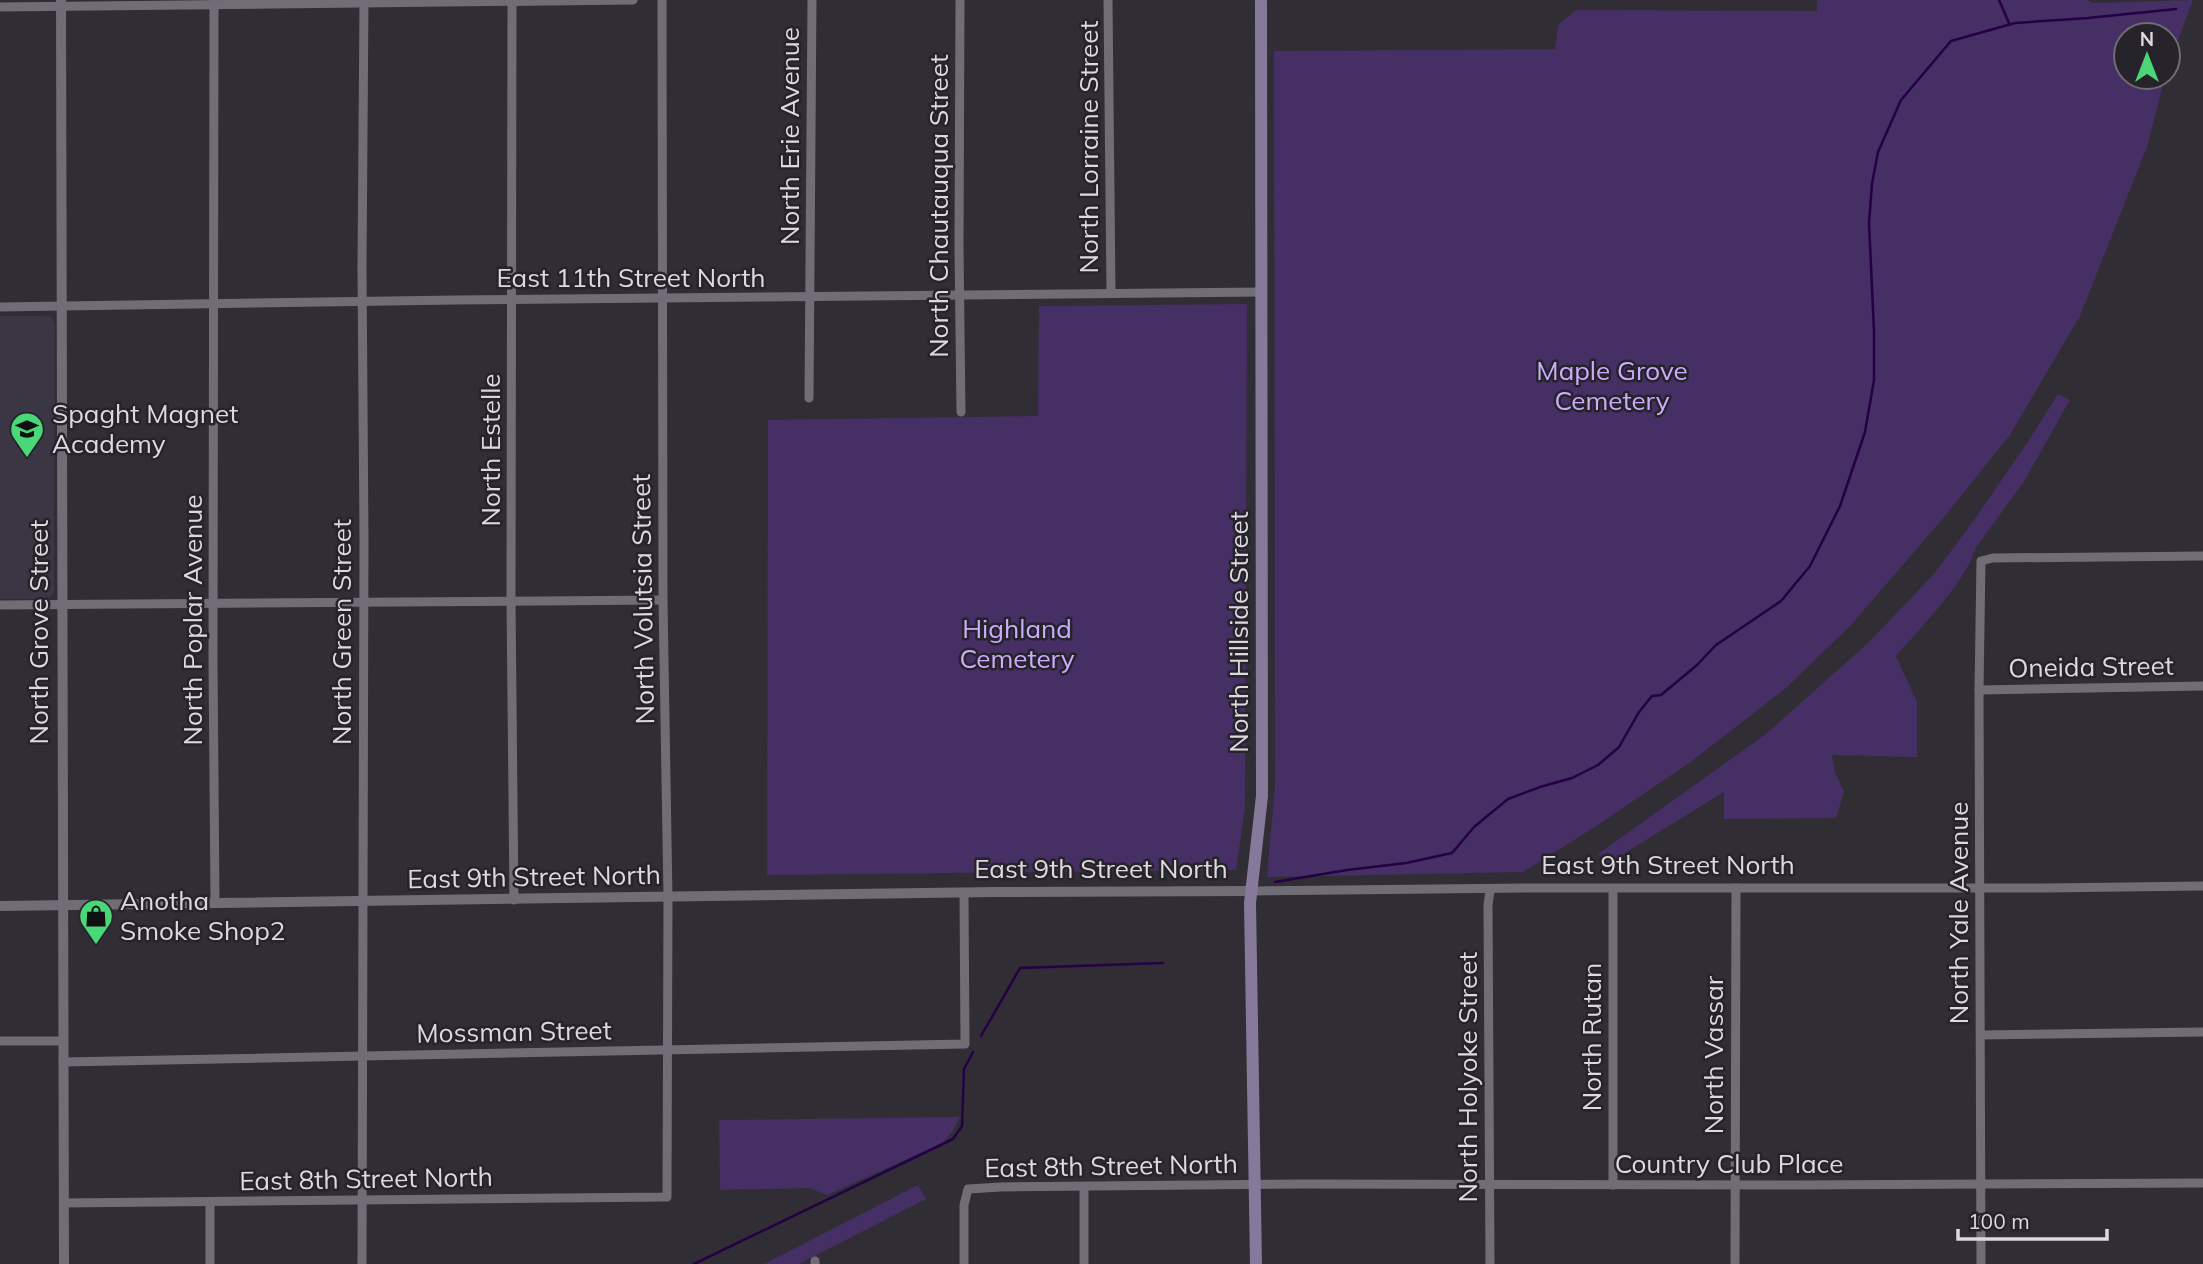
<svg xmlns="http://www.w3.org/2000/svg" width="2203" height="1264" font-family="Mulish,sans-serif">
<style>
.built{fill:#3a3643}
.green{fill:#452f64}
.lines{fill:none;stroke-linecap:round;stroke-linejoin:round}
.stream{stroke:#240044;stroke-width:2.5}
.minor{stroke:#706d76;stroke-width:9}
.tertiary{stroke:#706d76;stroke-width:10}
.secondary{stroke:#867a9b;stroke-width:12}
.labels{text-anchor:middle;stroke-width:5;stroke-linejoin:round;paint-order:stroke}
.street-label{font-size:26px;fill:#dcdadf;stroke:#26232b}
.park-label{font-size:26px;fill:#cbadfe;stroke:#26232b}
.poi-label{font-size:26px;fill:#dcdadf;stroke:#26232b;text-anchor:start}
</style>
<rect width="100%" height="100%" fill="#302d35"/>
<polygon class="built" points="0,316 47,316 52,317 55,325 54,593 49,599 0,599"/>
<g class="green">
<polygon points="1817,0 2088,0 2093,3 2193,0 2168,67 2168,35 2126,35 2126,77 2165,77 2147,147 2080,316 2010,435 1940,522 1851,625 1785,689 1692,761 1595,827 1523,872 1267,877 1275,784 1274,51 1555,49 1558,25 1576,10 1817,11"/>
<polygon points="1247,304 1245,808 1236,870 767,875 768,420 1038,416 1039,306"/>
<path d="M 2058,394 L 2070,400 L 2025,480 L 1975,549 C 1968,579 1918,631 1896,656 L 1917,702 L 1917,757 L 1832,755 L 1835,772 L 1844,792 L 1836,818 L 1724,819 L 1724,792 L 1607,864 L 1598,854 L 1766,734 L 1868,643 L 1933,575 L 1972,523 L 2029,440 Z"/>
<polygon points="960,1117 952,1132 943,1143 827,1195 809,1188 720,1190 719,1120"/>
<polygon points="918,1185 926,1199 799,1264 764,1264"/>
</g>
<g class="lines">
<g class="stream">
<polyline points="1999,0 2009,23"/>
<polyline points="1275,882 1347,870 1406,863 1452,853 1474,827 1508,799 1540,787 1572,778 1598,765 1619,747 1639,712 1652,696 1661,695 1697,665 1716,645 1781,601 1810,566 1840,506 1865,432 1874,380 1874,331 1869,223 1872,184 1878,152 1901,100 1951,41 2015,23 2088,18 2176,9"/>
<polyline points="981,1036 1020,968 1163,963"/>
<polyline points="694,1264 953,1139 962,1126 964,1069 973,1052"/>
</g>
<g class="minor">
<polyline points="214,0 213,659 215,903"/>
<polyline points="512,0 511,601 514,900"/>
<polyline points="960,0 959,247 961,412"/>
<polyline points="1108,0 1111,293"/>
<polyline points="0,7 633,0"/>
<polyline points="0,307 456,300 1262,292"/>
<polyline points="809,398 812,0"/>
<polyline points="0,605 663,600"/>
<polyline points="1979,690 2203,686"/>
<polyline points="1613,889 1613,1185"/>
<polyline points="1490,890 1488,905 1490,1264"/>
<polyline points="1251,891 1529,888 2045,888 2203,886"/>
<polyline points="1981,1035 2203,1032"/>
<polyline points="0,1041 63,1041"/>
<polyline points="63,1062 965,1044 964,893"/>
<polyline points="1084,1187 1084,1264"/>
<polyline points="210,1202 210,1264"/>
<polyline points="64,1203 667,1197 668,898 663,600 662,0"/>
<polyline points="362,1264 364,539 362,268 364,0"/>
<polyline points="815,1264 815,1261"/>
<polyline points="964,1264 964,1205 968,1189 1001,1187 1302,1184 1797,1185 2203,1183"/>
<polyline points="1735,1264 1736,888"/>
<polyline points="1981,1264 1979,690 1981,561 1993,558 2203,556"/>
</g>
<g class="tertiary">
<polyline points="61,0 64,1264"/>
<polyline points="0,906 995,892 1251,891"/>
</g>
<polyline class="secondary" points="1256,1264 1250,903 1262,796 1261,0"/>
</g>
<defs>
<g id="school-pin" transform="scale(1.75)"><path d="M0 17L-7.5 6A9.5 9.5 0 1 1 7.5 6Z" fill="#49d778" stroke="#26232b"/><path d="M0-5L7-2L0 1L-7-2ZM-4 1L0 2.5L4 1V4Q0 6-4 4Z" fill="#111"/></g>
<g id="shop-pin" transform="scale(1.75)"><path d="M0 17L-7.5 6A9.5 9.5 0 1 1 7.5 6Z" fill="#49d778" stroke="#26232b"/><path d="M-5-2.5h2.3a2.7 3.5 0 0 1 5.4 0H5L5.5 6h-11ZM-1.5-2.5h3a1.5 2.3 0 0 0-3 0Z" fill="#111"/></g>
</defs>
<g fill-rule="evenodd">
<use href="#school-pin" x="27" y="429"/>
<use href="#shop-pin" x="96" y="916"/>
</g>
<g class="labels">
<g class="street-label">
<text transform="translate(790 136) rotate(-90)" y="9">North Erie Avenue</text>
<text transform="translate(1089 147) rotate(-90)" y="9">North Lorraine Street</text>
<text transform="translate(939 206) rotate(-90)" y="9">North Chautauqua Street</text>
<text x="631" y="287">East 11th Street North</text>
<text transform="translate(491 450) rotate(-90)" y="9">North Estelle</text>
<text transform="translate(643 599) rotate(-91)" y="9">North Volutsia Street</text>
<text transform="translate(193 620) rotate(-90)" y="9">North Poplar Avenue</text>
<text transform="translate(39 632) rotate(-90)" y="9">North Grove Street</text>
<text transform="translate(342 632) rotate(-90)" y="9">North Green Street</text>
<text transform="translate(1239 632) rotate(-90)" y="9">North Hillside Street</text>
<text transform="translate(2091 667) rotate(-1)" y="9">Oneida Street</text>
<text x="1668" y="874">East 9th Street North</text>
<text x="1101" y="878">East 9th Street North</text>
<text transform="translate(534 877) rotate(-1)" y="9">East 9th Street North</text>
<text transform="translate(1959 913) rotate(-90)" y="9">North Yale Avenue</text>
<text transform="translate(514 1032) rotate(-1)" y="9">Mossman Street</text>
<text transform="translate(1592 1037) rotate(-90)" y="9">North Rutan</text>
<text transform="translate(1714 1055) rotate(-90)" y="9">North Vassar</text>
<text transform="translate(1468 1077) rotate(-90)" y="9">North Holyoke Street</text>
<text x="1729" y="1173">Country Club Place</text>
<text transform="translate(1111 1166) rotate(-1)" y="9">East 8th Street North</text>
<text transform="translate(366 1179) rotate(-1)" y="9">East 8th Street North</text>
</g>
<g class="park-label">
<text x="1612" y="380">Maple Grove<tspan x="1612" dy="30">Cemetery</tspan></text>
<text x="1017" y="638">Highland<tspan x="1017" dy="30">Cemetery</tspan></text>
</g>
<g class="poi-label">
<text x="52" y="423">Spaght Magnet<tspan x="52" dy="30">Academy</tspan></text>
<text x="120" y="910">Anotha<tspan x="120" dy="30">Smoke Shop2</tspan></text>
</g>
</g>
<g transform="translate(2147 56)"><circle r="33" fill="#26232b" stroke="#6f6c73" stroke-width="2"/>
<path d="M0-5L12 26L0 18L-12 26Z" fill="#49d778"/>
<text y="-10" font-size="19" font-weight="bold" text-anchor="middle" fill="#dcdadf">N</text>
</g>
<path d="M1958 1229v10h149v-10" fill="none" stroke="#dcdadf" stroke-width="3.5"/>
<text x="1968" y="1229" font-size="21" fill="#dcdadf" stroke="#26232b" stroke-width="5" paint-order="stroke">100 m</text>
</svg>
